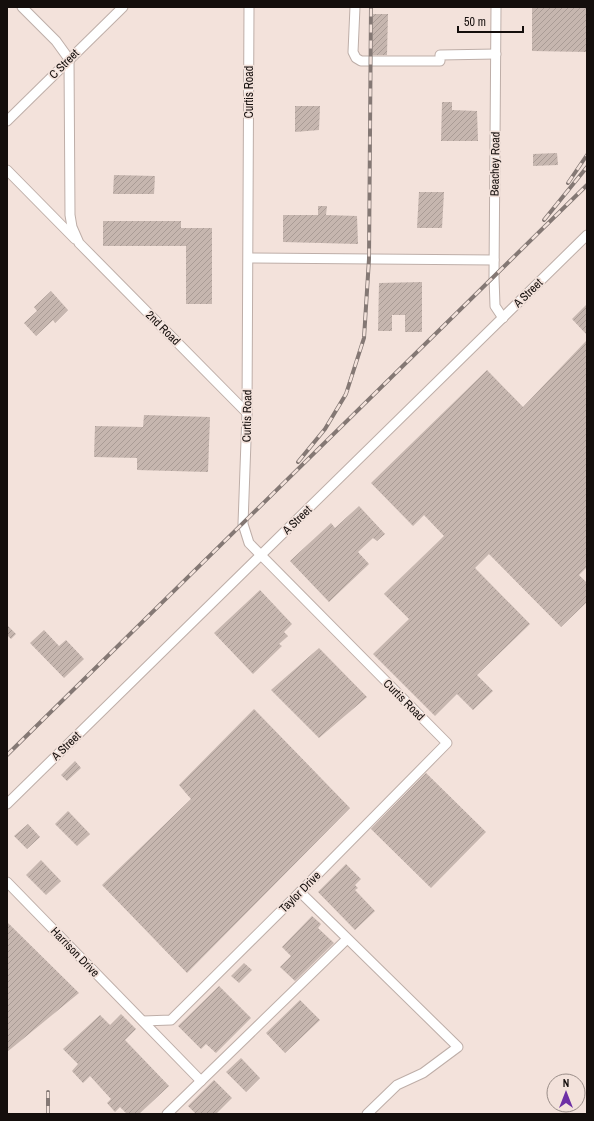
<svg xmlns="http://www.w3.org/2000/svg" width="594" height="1121" font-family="'Archivo Narrow',sans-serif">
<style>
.building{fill:url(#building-hatch)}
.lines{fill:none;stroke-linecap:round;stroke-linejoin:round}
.minor-casing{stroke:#beaea8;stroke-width:11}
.minor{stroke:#fff;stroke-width:9}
.rail-casing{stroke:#847874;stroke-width:4}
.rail{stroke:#f3e2db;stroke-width:2.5;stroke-dasharray:8;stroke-linecap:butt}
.labels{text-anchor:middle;stroke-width:3.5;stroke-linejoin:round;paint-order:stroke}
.street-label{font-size:12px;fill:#140e0c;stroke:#f3e2db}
</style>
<defs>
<pattern id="building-hatch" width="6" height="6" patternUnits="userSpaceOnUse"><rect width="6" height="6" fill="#c6b6af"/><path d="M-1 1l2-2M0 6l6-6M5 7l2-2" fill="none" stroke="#a99b95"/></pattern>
</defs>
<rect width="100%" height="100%" fill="#f3e2db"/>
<g class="building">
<polygon points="532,7 587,7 587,52 532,51"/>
<polygon points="373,14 388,14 387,55 372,55"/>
<polygon points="442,102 452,102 452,110 477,111 478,141 441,141"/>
<polygon points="295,106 320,106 319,130 295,132"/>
<polygon points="557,153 558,165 533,166 533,154"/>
<polygon points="114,175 155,176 154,194 113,194"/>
<polygon points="419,192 444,192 442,228 417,228"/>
<polygon points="318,206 327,206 326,215 357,216 358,244 283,242 283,215 318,215"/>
<polygon points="103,221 181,221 181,228 212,228 212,304 186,304 186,246 103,246"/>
<polygon points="422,282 422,332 405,332 405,315 392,315 392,331 378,331 379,283"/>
<polygon points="51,291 68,310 55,323 53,320 36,336 24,323 37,311 34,307"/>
<polygon points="587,304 587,335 572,319"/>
<polygon points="587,340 587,567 579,575 587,583 587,602 561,627 489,554 475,568 530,624 477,675 493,691 473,710 457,694 435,716 373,654 409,619 384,594 444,536 424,515 413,526 371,483 487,370 523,407"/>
<polygon points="144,415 210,417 208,472 137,470 137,458 94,457 95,426 143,427"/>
<polygon points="359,506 385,534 377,541 373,538 358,552 369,564 329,602 290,561 331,523 335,528"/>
<polygon points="260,590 292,624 284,632 288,636 279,644 282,646 253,674 214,633"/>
<polygon points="7,625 16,634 11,639 7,635"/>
<polygon points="44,630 59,646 66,640 84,659 64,678 30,643"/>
<polygon points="319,648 367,697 319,738 271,690"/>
<polygon points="254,709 350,808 187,973 102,885 191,799 179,785"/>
<polygon points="75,761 81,768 67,781 61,775"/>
<polygon points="426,773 486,832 431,888 371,829"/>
<polygon points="68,811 90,834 77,846 55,824"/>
<polygon points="28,824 40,837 27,849 14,836"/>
<polygon points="41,860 61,881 46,895 26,875"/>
<polygon points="346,864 361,879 355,885 358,888 355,890 375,911 355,930 318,892"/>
<polygon points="312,916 321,924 318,928 334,943 295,981 280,967 291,956 282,947"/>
<polygon points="7,922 79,993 7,1052"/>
<polygon points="244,963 252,970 239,983 231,976"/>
<polygon points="219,986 251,1018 216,1053 206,1044 201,1049 178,1026"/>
<polygon points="300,1000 320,1020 285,1053 266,1033"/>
<polygon points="121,1014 136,1029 125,1040 169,1086 139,1114 127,1114 120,1107 115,1112 107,1103 111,1099 90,1076 83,1083 72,1071 78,1064 63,1049 100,1015 110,1025"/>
<polygon points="241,1058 260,1078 246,1092 226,1072"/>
<polygon points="214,1080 232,1098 216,1114 196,1114 188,1106"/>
</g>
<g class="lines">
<g class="minor-casing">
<g id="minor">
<polyline points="22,7 56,41 69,59 70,215 72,227 79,243 247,413"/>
<polyline points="355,7 353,52 356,58 361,61 440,61 440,55 496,54"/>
<polyline points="496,7 494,277 495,306 503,318"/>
<polyline points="7,121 123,7"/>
<polyline points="7,170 75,239"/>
<polyline points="249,258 494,260"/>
<polyline points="7,804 587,235"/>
<polyline points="7,882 201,1081"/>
<polyline points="300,892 458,1047 423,1073 397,1085 367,1114"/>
<polyline points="143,1021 171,1020 300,892 447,743 249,543 243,524 247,413 249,7"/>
<polyline points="167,1114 347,939"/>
</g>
</g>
<use href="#minor" class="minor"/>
<g class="rail-casing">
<g id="rail">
<polyline points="568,183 587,155"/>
<polyline points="544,220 587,167"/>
<polyline points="298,462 325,429 346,394 364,338 369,259 371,7"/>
<polyline points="7,755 587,185"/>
<polyline points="48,1114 48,1092"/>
</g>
</g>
<use href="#rail" class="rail"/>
</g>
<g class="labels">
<g class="street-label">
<text transform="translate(64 64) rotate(-45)" y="4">C Street</text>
<text transform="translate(249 92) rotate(-90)" y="4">Curtis Road</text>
<text transform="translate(495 164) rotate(-89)" y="4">Beachey Road</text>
<text transform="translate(528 293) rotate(-44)" y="4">A Street</text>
<text transform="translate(163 328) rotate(45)" y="4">2nd Road</text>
<text transform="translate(247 416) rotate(-89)" y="4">Curtis Road</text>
<text transform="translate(297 520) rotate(-44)" y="4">A Street</text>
<text transform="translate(404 700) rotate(45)" y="4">Curtis Road</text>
<text transform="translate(66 746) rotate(-44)" y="4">A Street</text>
<text transform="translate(300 892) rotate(-45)" y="4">Taylor Drive</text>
<text transform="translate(75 952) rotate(46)" y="4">Harrison Drive</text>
</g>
</g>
<rect width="594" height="1121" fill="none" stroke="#140e0c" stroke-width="16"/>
<g transform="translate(566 1093)"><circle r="19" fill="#f3e2db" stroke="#9a8d88"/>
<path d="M0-3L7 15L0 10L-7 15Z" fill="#6d2fa5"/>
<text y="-6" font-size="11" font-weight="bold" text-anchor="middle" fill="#140e0c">N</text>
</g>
<path d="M458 26v6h65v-6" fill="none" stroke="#140e0c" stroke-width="2"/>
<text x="464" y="26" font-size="12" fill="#140e0c" stroke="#f3e2db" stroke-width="3" paint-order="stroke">50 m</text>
</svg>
